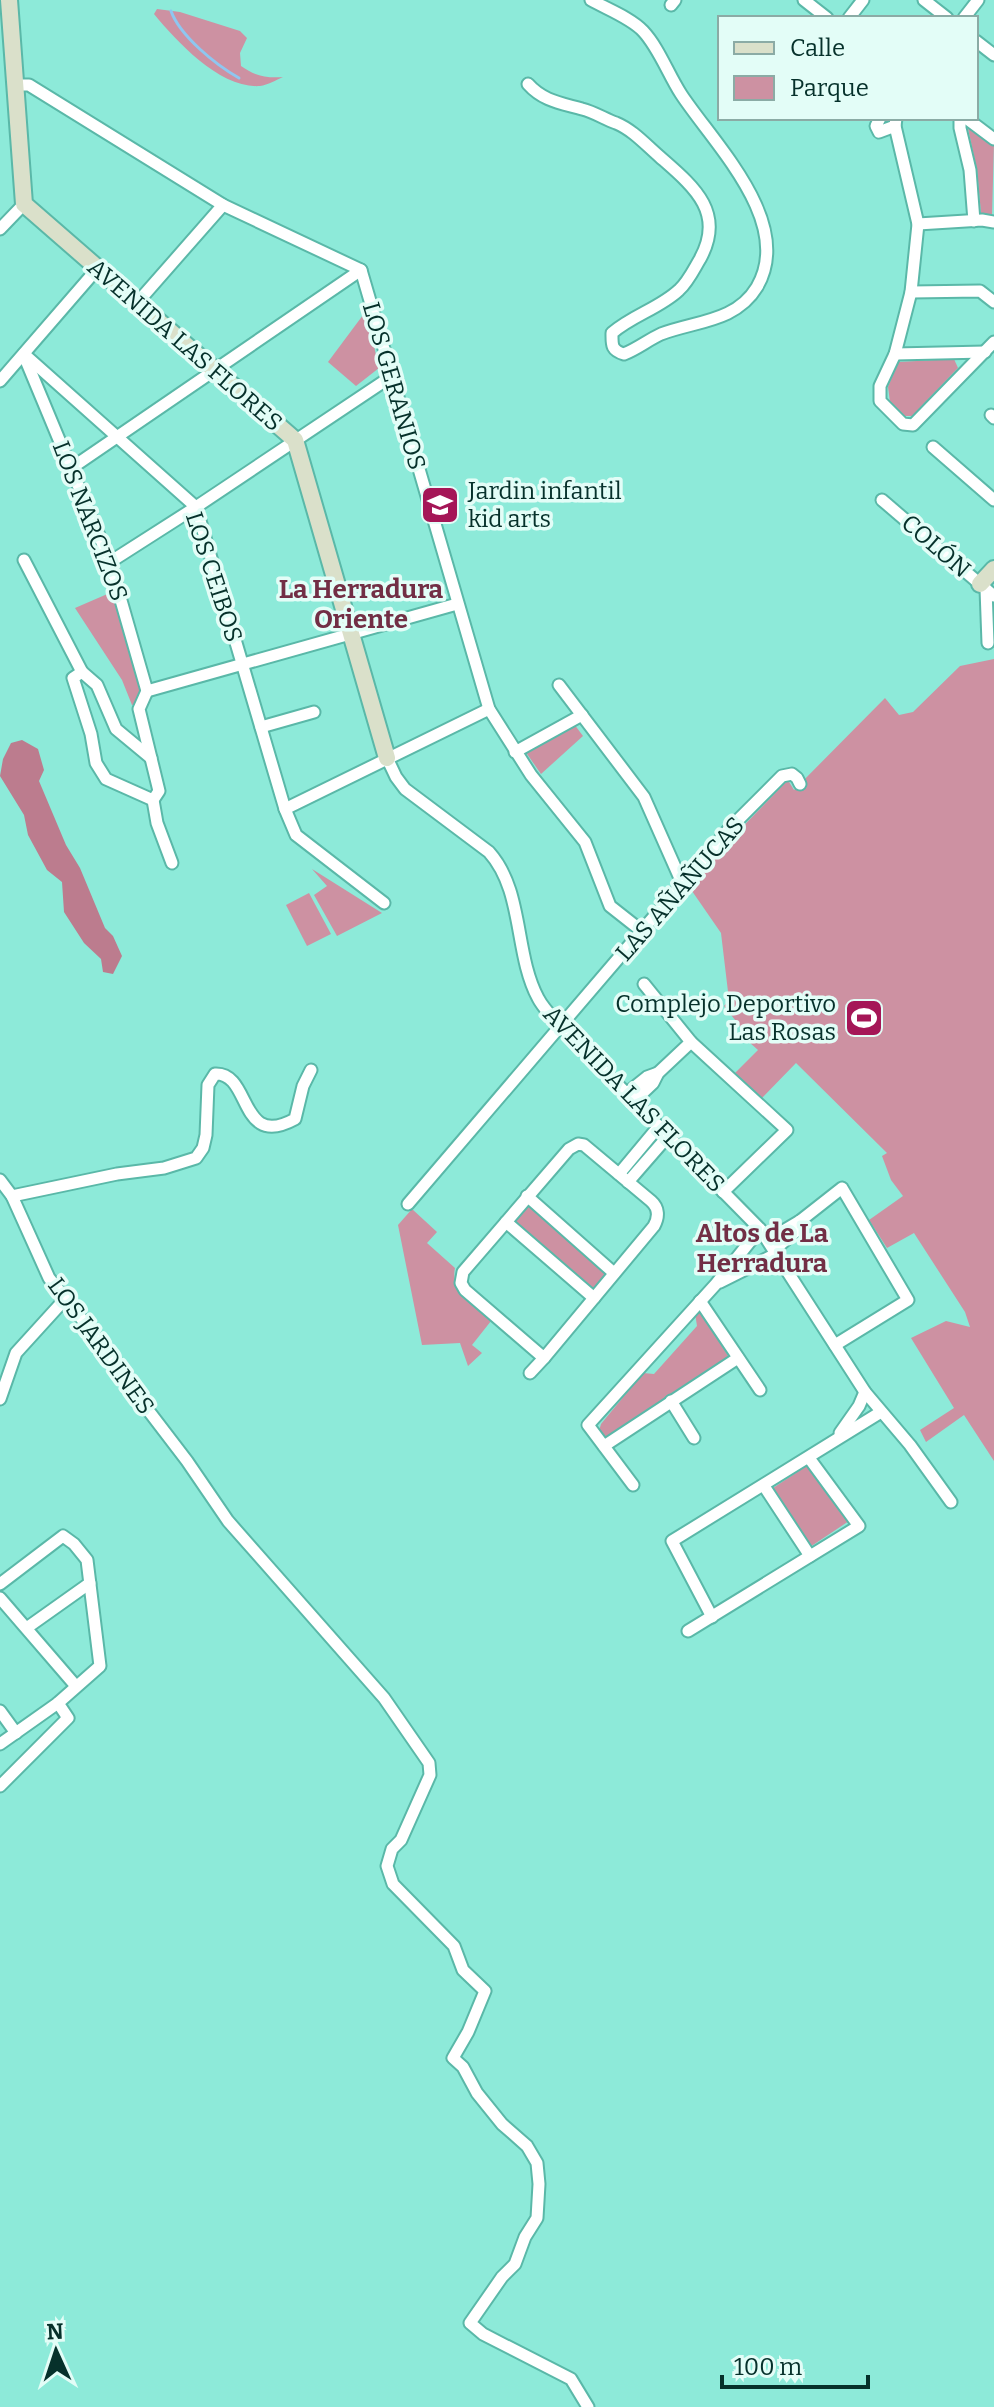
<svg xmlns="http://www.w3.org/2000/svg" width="994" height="2407" font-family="Bitter,serif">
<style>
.green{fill:#cd91a2}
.forest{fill:#bc7c8e}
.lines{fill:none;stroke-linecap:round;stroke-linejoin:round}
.stream{stroke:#8ec7f0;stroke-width:3}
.street-casing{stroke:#5ab8a8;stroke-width:15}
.secondary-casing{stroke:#5ab8a8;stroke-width:20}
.street{stroke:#fff;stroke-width:11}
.secondary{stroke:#dae0ca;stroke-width:16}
.labels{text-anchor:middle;stroke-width:7;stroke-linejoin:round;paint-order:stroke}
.street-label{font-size:24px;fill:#06312b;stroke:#e3fdf7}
.poi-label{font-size:24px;fill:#06312b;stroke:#e3fdf7;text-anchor:start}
.neighbourhood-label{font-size:26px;font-weight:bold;fill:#722e45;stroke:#e3fdf7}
</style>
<rect width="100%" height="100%" fill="#8dead9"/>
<g class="green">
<path d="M 157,9 L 180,12 L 240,31 L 247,38 L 240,53 L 241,66 C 255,76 266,78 283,77 C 276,80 268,85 260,86 C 221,89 178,43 154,14 Z"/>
<polygon points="967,124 994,143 992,216 981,213 977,170"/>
<polygon points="366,311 379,368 356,386 328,362"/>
<polygon points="954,359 958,368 912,416 905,416 890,402 888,387 898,362"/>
<polygon points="112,592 145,701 132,705 122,680 75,608"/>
<polygon points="994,659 994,1461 964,1415 926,1442 920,1430 954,1408 911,1338 946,1321 970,1327 965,1312 914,1233 887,1248 869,1220 903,1196 891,1180 882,1156 887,1153 796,1063 762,1098 735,1073 758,1050 740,1034 743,1030 724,1006 729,1000 721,933 692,891 715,855 788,780 794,790 885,698 899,715 913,712 960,666"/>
<polygon points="574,724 583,736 541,774 525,751"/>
<polygon points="312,869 382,913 337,936 314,895 327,886"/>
<polygon points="309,893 331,934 307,946 286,905"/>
<polygon points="529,1205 608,1272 592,1290 513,1223"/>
<path d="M 412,1209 L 437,1232 L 427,1243 L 455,1268 C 450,1293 474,1306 491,1321 L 472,1345 L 482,1353 L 468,1366 L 460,1343 L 422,1345 L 398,1225 Z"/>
<polygon points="698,1308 730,1359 617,1430 618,1433 607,1440 599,1431 601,1424 643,1373 654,1374 697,1326 695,1313"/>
<polygon points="808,1465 849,1521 810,1547 773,1488"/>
</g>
<polygon class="forest" points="22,740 38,749 44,770 39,781 66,845 80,868 105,928 113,936 122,956 113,974 103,972 101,959 84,943 64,912 62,882 47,870 28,835 24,815 0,776 3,759 11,743"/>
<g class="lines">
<path class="stream" d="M 171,11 C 180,36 216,65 239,78"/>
<g class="street-casing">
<g id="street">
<polyline points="804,0 827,18"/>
<polyline points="924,0 947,18"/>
<polyline points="671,5 675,0"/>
<polyline points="849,18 863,0"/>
<polyline points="964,18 978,0"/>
<polyline points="976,41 994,55"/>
<path d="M 528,84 C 543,101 561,103 582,109 C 594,112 605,119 616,123 C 633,130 646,145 660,157 C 693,186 726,212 700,259 C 694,269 688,282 679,290 C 660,308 633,315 612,333 C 612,345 611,350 624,354 C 637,349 648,340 661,334 C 695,321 736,322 757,287 C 795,222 713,143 681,94 C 668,74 659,48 643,31 C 631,18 607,9 591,0"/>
<polyline points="15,85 29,85 223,205 361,270 489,709 531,775 585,842 610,906 643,932"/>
<polyline points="880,118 876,126 879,132 895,126"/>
<polyline points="896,118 895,126 918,224 911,292 895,354 880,386 880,401 903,424 913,425 994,342"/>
<polyline points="960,118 960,128 970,170 974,221"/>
<polyline points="966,118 994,139"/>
<polyline points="918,224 982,220 994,222"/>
<polyline points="0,229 24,204"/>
<polyline points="911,292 980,291 994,302"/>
<polyline points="137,303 223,205"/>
<polyline points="24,354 196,507 285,809 296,835 384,903"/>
<polyline points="895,354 985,352"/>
<polyline points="25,358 110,562 147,691"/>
<polyline points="0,381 97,269"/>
<polyline points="991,415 994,418"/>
<polyline points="933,447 994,500"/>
<polyline points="70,469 361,270"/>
<polyline points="882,500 994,596"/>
<polyline points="24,560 82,672 73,678 91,734 96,763 106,779 153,800 159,791 139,709 147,691"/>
<polyline points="110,562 196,507 392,376"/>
<polyline points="986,589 988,643"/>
<polyline points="82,672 97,685 116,729 151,758"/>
<polyline points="559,685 644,797 683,885"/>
<polyline points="147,691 457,604"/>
<polyline points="261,727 314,712"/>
<polyline points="515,752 582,715"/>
<path d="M 387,758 L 396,777 L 405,789 L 489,852 C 524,891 514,953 538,998 C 543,1008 553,1018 561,1027 L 760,1229 L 865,1392 L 910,1445 L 951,1502"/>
<polyline points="153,800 157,823 172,863"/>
<polyline points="285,809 489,709"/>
<polyline points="644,984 691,1042 787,1130 723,1192"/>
<polyline points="627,1093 647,1077 658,1073"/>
<polyline points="634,1101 653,1083 658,1073 691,1042"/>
<path d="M 578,1144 L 584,1145 L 651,1201 C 659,1208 659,1217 654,1226 L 544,1358 L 465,1290 L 461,1283 L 463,1272 L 569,1149 Z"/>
<polyline points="619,1174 659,1126"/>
<polyline points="0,1180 12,1196 49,1278 117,1363 148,1410 187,1461 228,1521 384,1698 429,1763 430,1775 401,1840 392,1849 387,1866 393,1884 454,1946 463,1970 485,1991 468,2032 453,2058 463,2067 477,2093 502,2124 527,2146 537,2163 539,2184 537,2218 525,2237 515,2264 502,2277 470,2323 483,2334 571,2379 588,2407"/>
<polyline points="628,1182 668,1136"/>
<path d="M 12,1196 L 117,1174 L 164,1168 L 196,1158 L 203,1148 L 206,1135 L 208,1085 L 215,1074 C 252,1072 238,1150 295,1119 L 303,1086 L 311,1070"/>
<polyline points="527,1196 614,1273"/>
<polyline points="408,1204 729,829 782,776 792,774 797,778 800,784"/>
<polyline points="506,1222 594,1298"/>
<polyline points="768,1240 800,1221 842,1188 908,1300 835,1345"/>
<polyline points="775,1249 795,1232 800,1221"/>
<polyline points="720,1282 778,1253"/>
<polyline points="700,1301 760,1390"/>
<polyline points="530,1373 544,1358"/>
<polyline points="0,1399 16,1353 66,1298"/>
<polyline points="671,1401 694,1438"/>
<polyline points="840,1433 859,1406 865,1392"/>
<polyline points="604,1446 738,1358"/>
<polyline points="633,1485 588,1425 716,1284 760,1229"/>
<polyline points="764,1486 810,1556"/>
<polyline points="0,1584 63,1536 74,1544 87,1560 100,1666 58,1703 68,1718 0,1786"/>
<polyline points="0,1598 75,1685"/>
<polyline points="712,1617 672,1541 881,1412"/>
<polyline points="28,1627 90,1583"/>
<polyline points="688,1631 859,1526 809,1458"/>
<polyline points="0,1711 16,1733"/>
<polyline points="0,1744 58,1703"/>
</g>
</g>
<g class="secondary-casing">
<g id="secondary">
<polyline points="9,0 24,204 295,440 387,758"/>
<polyline points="980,584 994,569"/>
</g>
</g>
<use href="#street" class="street"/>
<use href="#secondary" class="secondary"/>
</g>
<defs>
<g id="school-square" transform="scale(2)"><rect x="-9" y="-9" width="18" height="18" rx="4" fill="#a51657" stroke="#e3fdf7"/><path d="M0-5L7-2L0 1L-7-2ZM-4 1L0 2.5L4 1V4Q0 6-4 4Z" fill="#fff"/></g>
<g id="stadium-square" transform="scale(2)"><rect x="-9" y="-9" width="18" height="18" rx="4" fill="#a51657" stroke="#e3fdf7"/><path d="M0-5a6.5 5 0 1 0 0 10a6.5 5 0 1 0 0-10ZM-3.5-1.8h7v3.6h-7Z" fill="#fff"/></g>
</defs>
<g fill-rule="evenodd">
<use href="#school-square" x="440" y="505"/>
<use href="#stadium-square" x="864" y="1018"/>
</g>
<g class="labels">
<g class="street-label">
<text transform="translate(185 345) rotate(41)" y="8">AVENIDA LAS FLORES</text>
<text transform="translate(394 386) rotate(74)" y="8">LOS GERANIOS</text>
<text transform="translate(90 521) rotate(69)" y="8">LOS NARCIZOS</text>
<text transform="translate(936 546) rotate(41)" y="8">COLÓN</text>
<text transform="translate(214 577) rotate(72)" y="8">LOS CEIBOS</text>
<text transform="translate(680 889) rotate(-49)" y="8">LAS AÑAÑUCAS</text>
<text transform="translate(634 1099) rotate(46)" y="8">AVENIDA LAS FLORES</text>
<text transform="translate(101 1346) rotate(54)" y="8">LOS JARDINES</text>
</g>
<g class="poi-label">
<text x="468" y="499">Jardin infantil<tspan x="468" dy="28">kid arts</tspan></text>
<text x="836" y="1012" text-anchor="end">Complejo Deportivo<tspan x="836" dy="28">Las Rosas</tspan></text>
</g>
<g class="neighbourhood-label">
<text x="361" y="598">La Herradura<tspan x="361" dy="30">Oriente</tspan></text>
<text x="762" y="1242">Altos de La<tspan x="762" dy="30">Herradura</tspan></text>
</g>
</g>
<rect x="718" y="16" width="260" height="104" fill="#e3fdf7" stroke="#8baba5" stroke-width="2"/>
<rect x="734" y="42" width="40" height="12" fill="#dae0ca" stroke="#8baba5" stroke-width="2"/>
<text x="790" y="56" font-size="24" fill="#06312b">Calle</text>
<rect x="734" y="76" width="40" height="24" fill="#cd91a2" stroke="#8baba5" stroke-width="2"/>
<text x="790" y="96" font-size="24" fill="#06312b">Parque</text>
<g transform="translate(56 2351) rotate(357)" stroke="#e3fdf7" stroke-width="6" paint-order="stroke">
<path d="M0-6L14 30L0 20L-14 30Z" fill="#06312b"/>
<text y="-12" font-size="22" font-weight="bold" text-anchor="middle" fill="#06312b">N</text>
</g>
<path d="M722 2375v12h146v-12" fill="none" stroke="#06312b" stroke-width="4"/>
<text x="734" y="2375" font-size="24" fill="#06312b" stroke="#e3fdf7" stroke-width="6" paint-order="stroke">100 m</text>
</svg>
